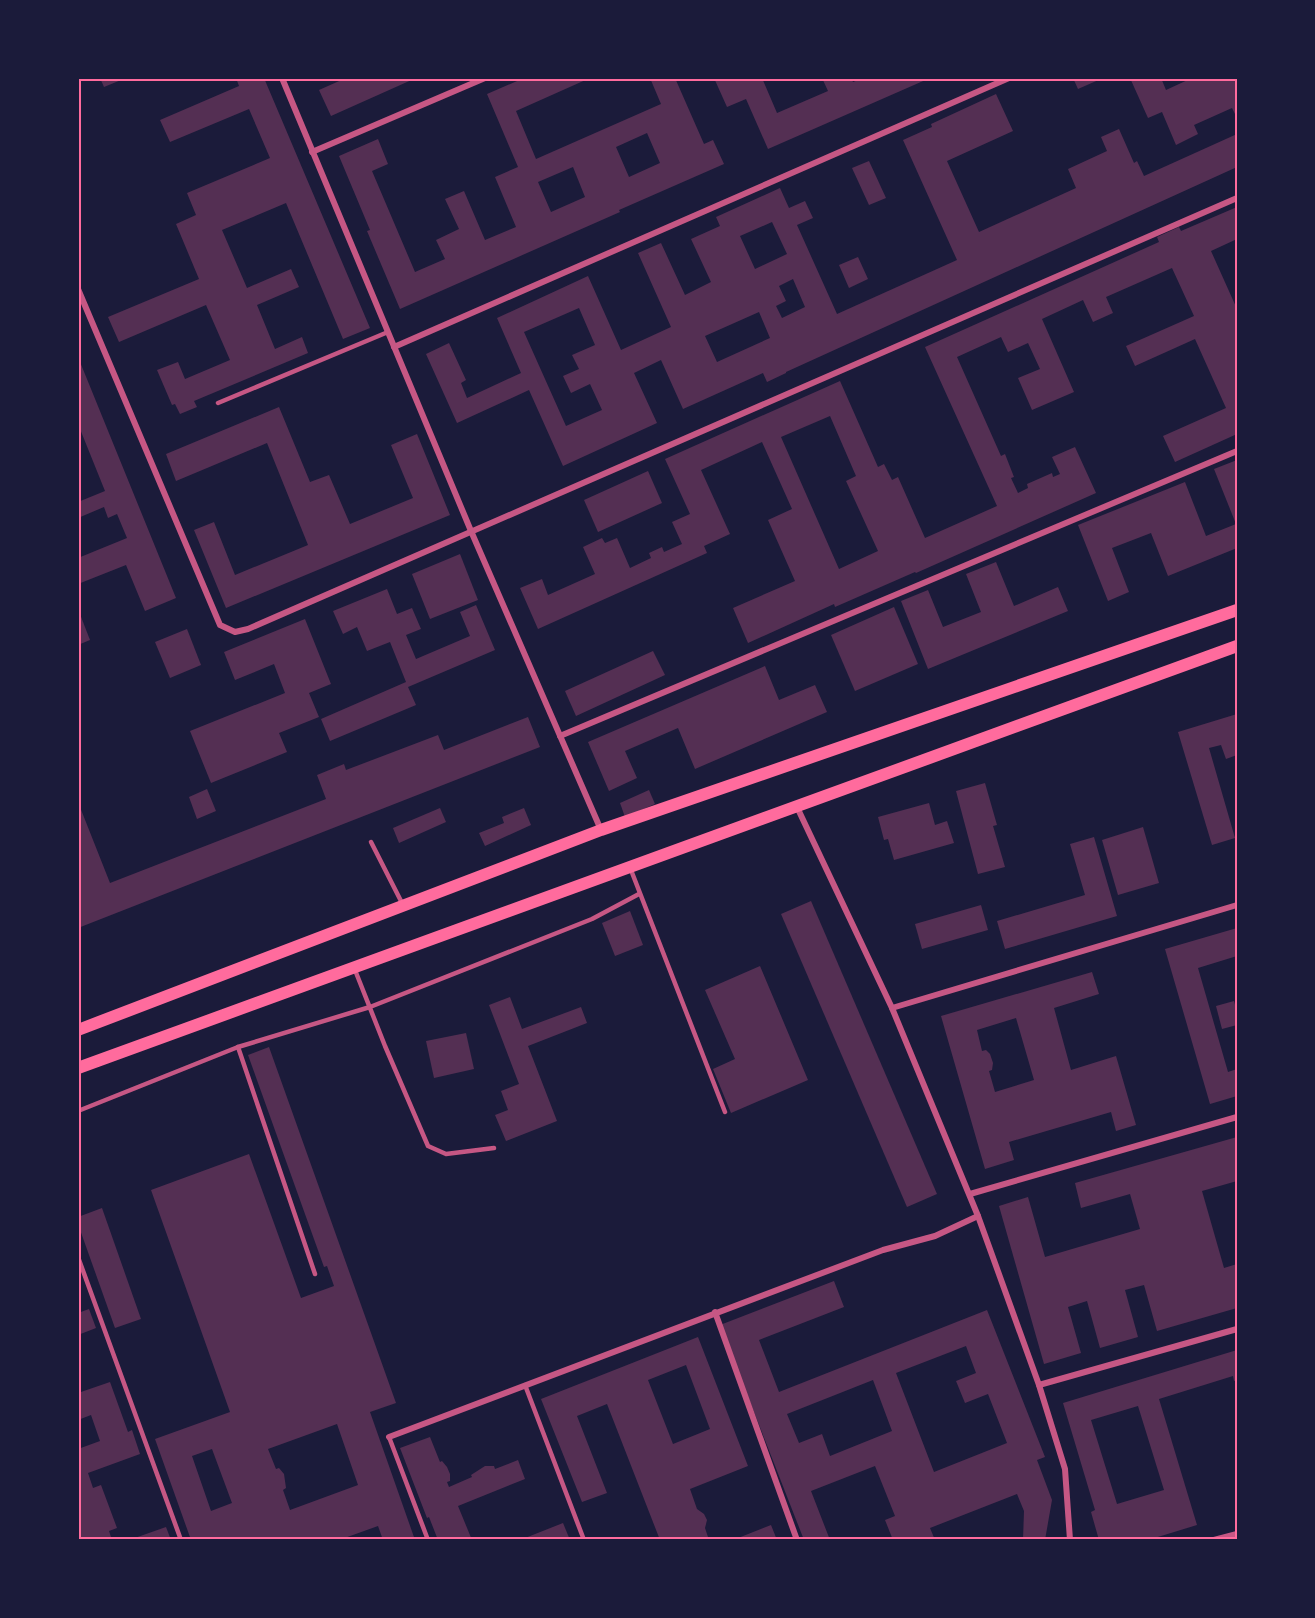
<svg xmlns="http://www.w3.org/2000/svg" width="1315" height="1618" font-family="'Fira Sans Condensed',sans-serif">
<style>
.building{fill:#542f53;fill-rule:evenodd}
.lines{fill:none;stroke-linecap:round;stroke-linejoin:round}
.service{stroke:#c65784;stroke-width:4.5}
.minor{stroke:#c65784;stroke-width:6}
.secondary{stroke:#ff6b9d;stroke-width:12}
.neatline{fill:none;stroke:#ff6b9d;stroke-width:2}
</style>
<rect width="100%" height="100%" fill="#1b1b3a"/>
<g class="building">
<polygon points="100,78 126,78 104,87"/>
<polygon points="236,78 264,78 370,328 343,339 286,203 222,230 247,288 291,269 299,287 257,305 275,349 302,337 308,353 194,401 197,407 180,414 175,404 172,405 157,370 178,362 185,379 230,360 206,305 119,342 108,317 199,279 176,224 196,215 187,193 270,158 249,109 170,142 160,120 239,86"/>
<polygon points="346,78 416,78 331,116 319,90"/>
<path d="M 524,78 L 590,78 L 516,111 L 536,159 L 661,104 L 650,78 L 675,78 L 704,144 L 713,140 L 724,164 L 619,210 L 620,212 L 400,309 L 367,231 L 370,230 L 339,156 L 378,139 L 388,164 L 372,171 L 415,272 L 445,259 L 436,240 L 459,229 L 445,199 L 464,191 L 485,240 L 516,227 L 495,177 L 518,167 L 487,94 ZM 647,133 L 660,163 L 629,177 L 616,147 ZM 573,167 L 585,197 L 551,212 L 538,182 Z"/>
<polygon points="714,78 762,78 777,113 828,91 822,78 851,78 853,82 863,78 930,78 768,149 746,99 727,107"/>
<polygon points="1073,78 1103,78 1078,89"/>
<polygon points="1130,78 1161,78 1166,90 1192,78 1237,78 1237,118 1232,108 1194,125 1198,134 1176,145 1162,112 1148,118"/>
<path d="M 996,94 L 1013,131 L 947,161 L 979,232 L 1076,188 L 1068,169 L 1107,151 L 1101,137 L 1119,129 L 1134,163 L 1137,161 L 1144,176 L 1237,134 L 1237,167 L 786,372 L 786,373 L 767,382 L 763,373 L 683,409 L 661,360 L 634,373 L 657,423 L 563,466 L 529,390 L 457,423 L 426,354 L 449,343 L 466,380 L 461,383 L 467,398 L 521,373 L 497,318 L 588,276 L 621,350 L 671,327 L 638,253 L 661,243 L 685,295 L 711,282 L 691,239 L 720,226 L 716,217 L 780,188 L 789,208 L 805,201 L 813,218 L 797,225 L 837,314 L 957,260 L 903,140 L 932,127 L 931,124 ZM 772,222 L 787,254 L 755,269 L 740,236 ZM 793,279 L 805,307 L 782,318 L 776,306 L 786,301 L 779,286 ZM 579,308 L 595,345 L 572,355 L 579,369 L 563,376 L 571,393 L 590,384 L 602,410 L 566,426 L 524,332 ZM 759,312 L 770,338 L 717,362 L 705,336 Z"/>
<polygon points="869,161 886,198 869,205 852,168"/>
<path d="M 1237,207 L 1237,239 L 1211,251 L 1237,309 L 1237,434 L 1175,462 L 1163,436 L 1226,408 L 1195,339 L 1135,366 L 1126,346 L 1194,316 L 1172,268 L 1106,297 L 1113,313 L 1093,322 L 1083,300 L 1042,319 L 1074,392 L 1032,410 L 1018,378 L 1040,369 L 1028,343 L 1008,352 L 1001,337 L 957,357 L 1001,456 L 1005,454 L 1014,477 L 1011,478 L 1018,493 L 1028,488 L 1027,484 L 1052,473 L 1053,477 L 1060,474 L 1052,457 L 1075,447 L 1096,493 L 916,573 L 915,572 L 835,607 L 834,604 L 748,643 L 733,608 L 795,581 L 768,520 L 792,509 L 762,442 L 701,470 L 730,534 L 704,546 L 707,553 L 538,629 L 520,588 L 542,579 L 548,595 L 595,574 L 583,547 L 602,538 L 605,543 L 617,538 L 630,568 L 651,558 L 649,553 L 662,547 L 664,552 L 682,544 L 672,522 L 690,514 L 665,459 L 840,381 L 878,467 L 884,464 L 892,480 L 898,477 L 925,538 L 997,506 L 925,347 L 1159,242 L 1157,237 L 1179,227 L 1181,231 ZM 830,416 L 856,476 L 846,481 L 878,551 L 839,569 L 781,437 Z"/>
<polygon points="858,257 868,279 849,288 839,265"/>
<polygon points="78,357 176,598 145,611 126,565 78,584 78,558 127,538 117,514 108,518 104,507 78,518 78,502 105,491 78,424"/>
<polygon points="279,407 310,482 329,475 350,524 413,498 391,445 417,434 450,515 226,608 194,530 214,522 235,575 308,545 267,443 176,481 166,454"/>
<polygon points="1237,460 1237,548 1168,576 1151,533 1112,548 1129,592 1108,601 1078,525 1185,482 1206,536 1236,524 1214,469"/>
<polygon points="648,471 662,503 598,532 584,500"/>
<polygon points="460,554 478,600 430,619 412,574"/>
<polygon points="996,562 1014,606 1058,587 1068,611 928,669 901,601 928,590 943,627 981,612 966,574"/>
<polygon points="387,589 397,614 412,608 421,629 406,635 416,659 470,636 460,612 476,605 495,650 408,687 416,705 330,741 321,719 406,682 390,642 367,651 357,627 343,634 333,611"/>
<polygon points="894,607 918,664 855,691 831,635"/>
<polygon points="78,609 90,640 78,645"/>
<polygon points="305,619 331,684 309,693 319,717 279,733 287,752 211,783 190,731 285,693 274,664 235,680 224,652"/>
<polygon points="187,629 201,665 170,678 155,642"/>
<polygon points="653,651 665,675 576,716 565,691"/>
<polygon points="765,666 779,700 815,685 827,712 695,769 678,728 625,751 637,778 609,791 588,742"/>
<polygon points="1237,714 1237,755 1226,759 1221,745 1209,748 1235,838 1212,845 1178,732"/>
<polygon points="528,717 540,747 78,928 78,802 110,883 326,799 317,775 344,764 346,770 438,735 444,750"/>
<polygon points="985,783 997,825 993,826 1005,867 978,874 956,791"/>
<polygon points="207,789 216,811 197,819 189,797"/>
<polygon points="649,790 655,804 625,817 620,803"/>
<polygon points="929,803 935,825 947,821 954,843 894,860 888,839 884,840 878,817"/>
<polygon points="440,808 446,822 399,843 393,828"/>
<polygon points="524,808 531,825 485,846 479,833 504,823 502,817"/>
<polygon points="1143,827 1159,883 1118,895 1102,840"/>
<polygon points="1094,837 1117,916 1005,949 997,921 1085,895 1070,844"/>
<polygon points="811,901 937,1194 907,1207 781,914"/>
<polygon points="981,905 988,930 922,949 915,924"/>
<polygon points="630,911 643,945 615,956 602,923"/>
<polygon points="1237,928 1237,956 1198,968 1228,1072 1237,1069 1237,1096 1210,1104 1165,949"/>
<polygon points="760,966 808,1080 731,1113 713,1069 735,1059 705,990"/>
<path d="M 1092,972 L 1099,994 L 1054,1008 L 1071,1070 L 1116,1056 L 1136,1125 L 1116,1131 L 1111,1112 L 1009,1142 L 1014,1160 L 985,1169 L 941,1016 ZM 1016,1018 L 1034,1080 L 995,1092 L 989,1071 L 992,1070 L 993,1063 L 990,1054 L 986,1050 L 982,1051 L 977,1030 Z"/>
<polygon points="510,997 522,1029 581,1007 587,1023 528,1046 557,1121 506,1141 495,1115 508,1110 501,1091 519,1084 489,1005"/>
<polygon points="1234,1001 1237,1012 1237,1025 1222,1029 1216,1006"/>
<polygon points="466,1033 474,1069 434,1078 426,1041"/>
<path d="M 269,1047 L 396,1403 L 370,1412 L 415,1540 L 383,1540 L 378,1526 L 339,1540 L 287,1540 L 286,1537 L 276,1540 L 191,1540 L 155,1439 L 230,1412 L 151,1190 L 249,1154 L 301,1298 L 334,1286 L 327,1266 L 324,1267 L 248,1055 ZM 337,1424 L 358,1485 L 290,1510 L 283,1490 L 286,1488 L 284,1474 L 279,1468 L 276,1469 L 268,1449 ZM 212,1449 L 232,1503 L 211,1511 L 192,1456 Z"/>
<polygon points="1237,1137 1237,1181 1202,1191 1224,1268 1237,1264 1237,1308 1157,1331 1144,1285 1125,1290 1138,1337 1100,1348 1087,1301 1068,1307 1081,1353 1044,1364 999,1206 1028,1197 1045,1257 1140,1229 1130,1194 1081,1208 1075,1183"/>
<polygon points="102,1208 141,1319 115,1328 78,1224 78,1217"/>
<path d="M 834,1281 L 844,1307 L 759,1340 L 779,1392 L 987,1310 L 1045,1457 L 1037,1460 L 1052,1500 L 1045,1540 L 1023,1540 L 1024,1511 L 1017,1494 L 930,1528 L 935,1540 L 893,1540 L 885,1520 L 895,1516 L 875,1466 L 811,1491 L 830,1540 L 804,1540 L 720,1325 ZM 966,1346 L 976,1373 L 956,1381 L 965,1403 L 988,1394 L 1007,1443 L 934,1472 L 896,1373 ZM 873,1380 L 892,1431 L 830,1456 L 822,1434 L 799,1443 L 787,1414 Z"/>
<polygon points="89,1309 96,1328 78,1335 78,1313"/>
<path d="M 698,1337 L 748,1466 L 690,1489 L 697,1509 L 704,1514 L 707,1520 L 705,1528 L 709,1540 L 660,1540 L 607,1404 L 577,1416 L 607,1493 L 582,1502 L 541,1399 ZM 686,1365 L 710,1429 L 673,1444 L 648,1380 Z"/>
<path d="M 1237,1350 L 1237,1380 L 1234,1381 L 1233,1376 L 1159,1399 L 1197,1525 L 1148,1540 L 1099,1540 L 1091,1512 L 1095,1510 L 1063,1403 ZM 1138,1406 L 1164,1490 L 1117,1504 L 1091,1420 Z"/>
<polygon points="110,1382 128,1432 132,1430 140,1454 88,1473 93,1488 101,1485 117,1528 109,1531 112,1540 78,1540 78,1449 100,1441 91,1415 78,1420 78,1393"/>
<polygon points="430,1437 440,1462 442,1461 447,1467 450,1474 450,1481 447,1482 449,1487 472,1477 471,1475 485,1466 494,1466 495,1469 518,1460 525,1479 458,1506 472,1540 438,1540 429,1517 427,1518 400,1448"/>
<polygon points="563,1523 570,1540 520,1540"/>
<polygon points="771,1525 777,1540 733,1540"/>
<polygon points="166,1527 171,1540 129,1540"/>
</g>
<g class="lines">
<g class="service">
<polyline points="218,403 388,332"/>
<polyline points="371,842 402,903"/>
<polyline points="631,870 725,1112"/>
<polyline points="355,970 385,1046 428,1146 446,1154 494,1148"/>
<polyline points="238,1047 315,1274"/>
<polyline points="78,1111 238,1047 370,1007 592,919 639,894"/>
<polyline points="78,1257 181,1540"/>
<polyline points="525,1385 584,1540"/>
<polyline points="389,1437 428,1540"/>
</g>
<g class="minor">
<polyline points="282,78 471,531 601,830"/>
<polyline points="312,152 485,78"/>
<polyline points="78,289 220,625 235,632 248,629 1237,198"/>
<polyline points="394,347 1009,78"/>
<polyline points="560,736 1237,451"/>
<polyline points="797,807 892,1008 978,1216 1039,1385 1065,1469 1070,1540"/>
<polyline points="892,1008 1237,905"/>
<polyline points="970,1194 1237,1117"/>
<polyline points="715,1312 797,1540"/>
<polyline points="1039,1385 1237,1329"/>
<polyline points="389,1437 883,1250 935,1236 978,1216"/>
<polyline points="1214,1540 1237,1534"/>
</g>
<g class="secondary">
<polyline points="78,1030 601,830 1237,610"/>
<polyline points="78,1068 1237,646"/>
</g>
</g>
<rect width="1315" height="1618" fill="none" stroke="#1b1b3a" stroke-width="159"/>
<rect x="80" y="80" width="1156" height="1458" class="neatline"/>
</svg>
